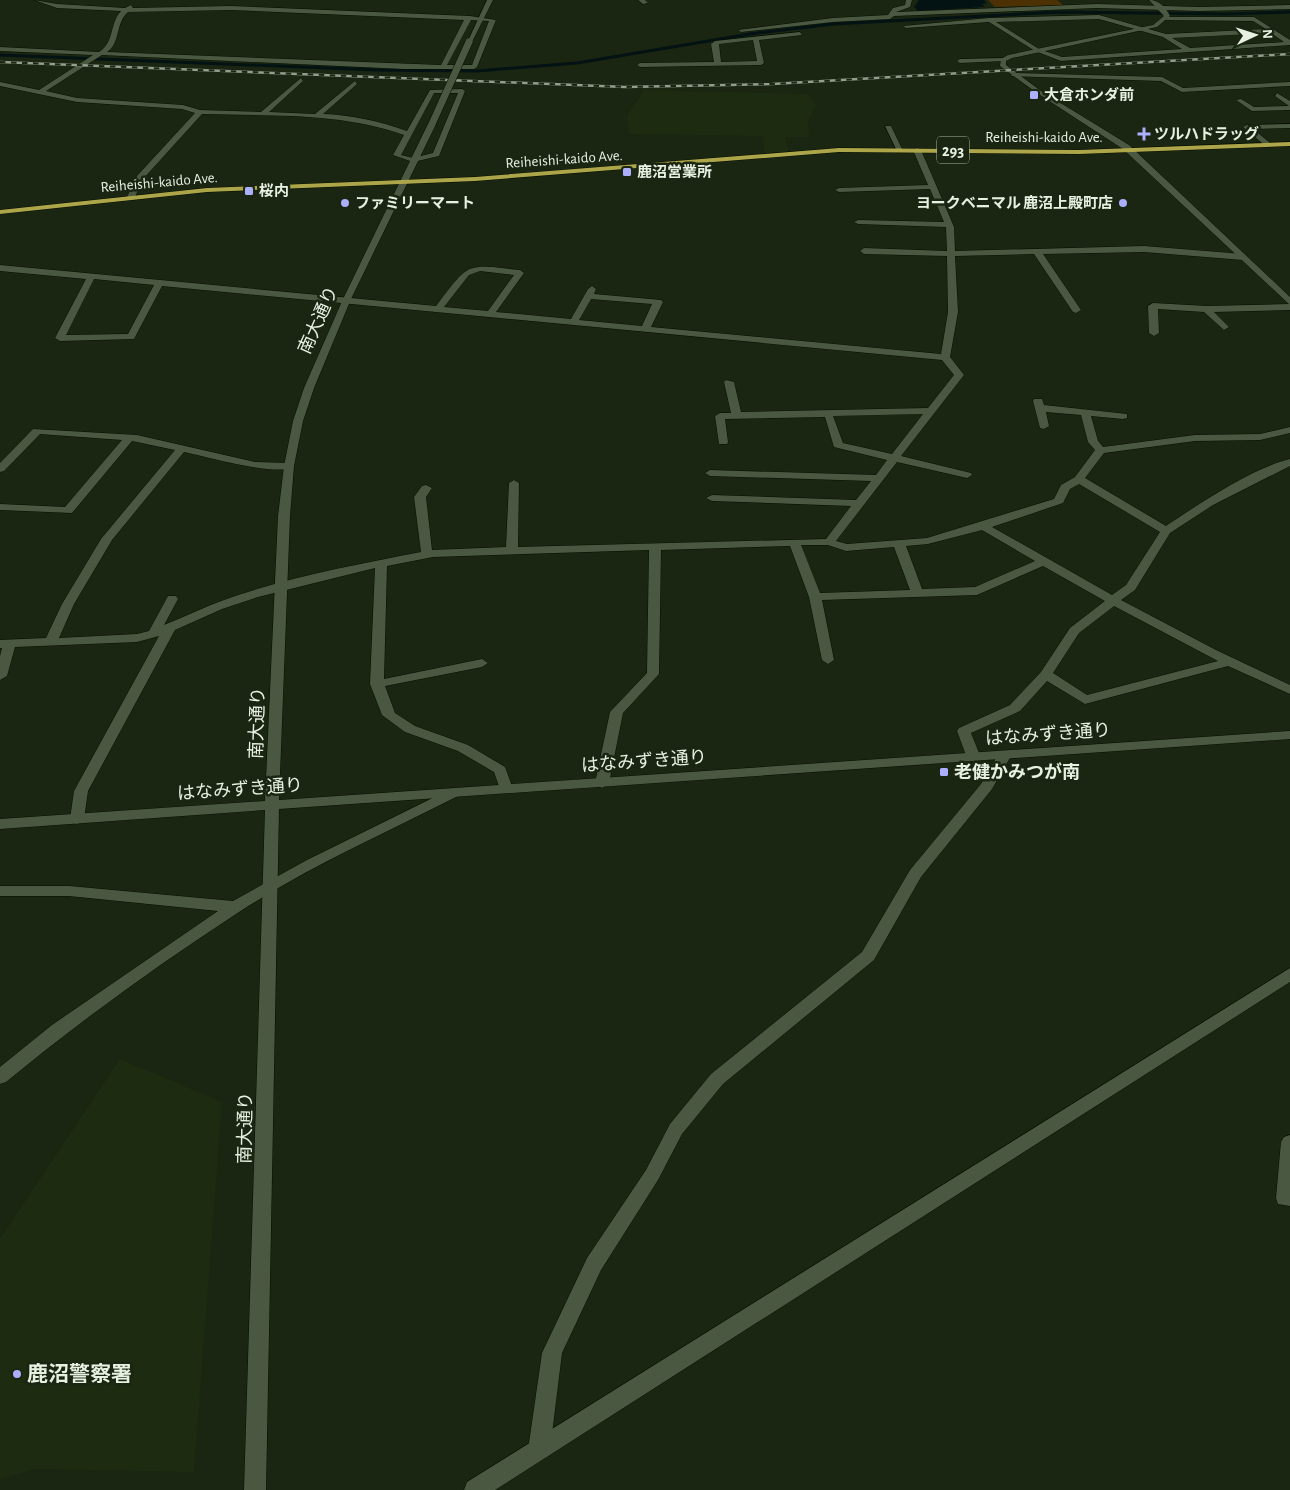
<svg xmlns="http://www.w3.org/2000/svg" width="1290" height="1490" font-family="'Alegreya Sans','Noto Sans JP',sans-serif">
<style>
.built{fill:#1d2c10}
.green{fill:#4c3105}
.water{fill:#031212}
.lines{fill:none;stroke-linecap:round;stroke-linejoin:round}
.stream{stroke:#031212;stroke-width:3}
.minor-casing{stroke:#050e00;stroke-width:1}
.tertiary-casing{stroke:#050e00;stroke-width:1}
.trunk-casing{stroke:#050e00;stroke-width:1}
.minor{fill:#4b5841;fill-rule:evenodd}
.tertiary{fill:#4b5841;fill-rule:evenodd}
.trunk{fill:#aca549;fill-rule:evenodd}
.rail-casing{stroke:#949e8d;stroke-width:2.5}
.rail{stroke:#1a2611;stroke-width:2;stroke-dasharray:5.5;stroke-linecap:butt}
.tertiary-bridge-casing{stroke:#050e00;stroke-width:8;stroke-linecap:butt}
.tertiary-bridge{stroke:#4b5841;stroke-width:7}
.poi-dot{fill:#acaffb;stroke:#1a2611;stroke-width:2}
.labels{text-anchor:middle;stroke-width:5;stroke-linejoin:round;paint-order:stroke}
.far-poi-label{font-size:15px;font-weight:bold;fill:#e8f0e2;stroke:#1a2611;text-anchor:start}
.far-street-label{font-size:15px;fill:#e8f0e2;stroke:#1a2611}
.shield{fill:#1a2611;stroke:#aab3a3;stroke-width:1}
.shield-label{font-size:16px;font-weight:bold;fill:#e8f0e2}
.street-label{font-size:18px;fill:#e8f0e2;stroke:#1a2611}
.poi-label{font-size:18px;font-weight:bold;fill:#e8f0e2;stroke:#1a2611;text-anchor:start}
.near-poi-label{font-size:21px;font-weight:bold;fill:#e8f0e2;stroke:#1a2611;text-anchor:start}
</style>
<rect width="100%" height="100%" fill="#1a2611"/>
<g class="built">
<polygon points="644,90 809,94 816,105 808,121 809,137 785,137 788,152 765,153 762,136 629,134 627,116"/>
<polygon points="120,1059 222,1102 194,1472 35,1469 0,1479 0,1239"/>
</g>
<polygon class="green" points="988,0 1057,0 1063,5 995,7"/>
<polygon class="water" points="919,0 984,0 987,3 982,4 985,7 918,11 914,7"/>
<g class="lines">
<polyline class="stream" points="0,55 377,70 477,71 577,63 750,34 833,24 1059,12 1226,14 1290,12"/>
<g class="minor-casing">
<g id="minor">
<path d="M 34,0 L 57,4 L 125,8 L 131,5 L 133,8 L 231,6 L 470,16 L 496,20 L 477,67 L 474,69 L 404,69 L 102,55 L 46,91 L 77,98 L 183,105 L 200,110 L 261,112 L 301,78 L 303,81 L 269,112 L 315,114 L 355,81 L 357,84 L 323,114 C 352,115 379,121 407,131 L 430,90 L 462,89 L 465,91 L 439,156 L 413,162 L 393,155 L 404,135 C 340,112 270,116 202,114 L 143,179 L 135,197 L 131,199 L 127,197 L 137,176 L 195,113 L 182,109 L 77,102 L 0,86 L 0,82 L 39,90 L 93,55 L 0,51 L 0,47 L 99,52 C 115,42 109,24 121,11 L 57,8 ZM 231,10 L 464,20 L 441,65 L 107,52 C 121,43 115,23 128,12 ZM 471,20 L 489,21 L 472,65 L 447,65 ZM 434,93 L 458,93 L 433,153 L 413,158 L 401,155 Z"/>
<polygon points="638,0 645,0 648,3 643,4"/>
<polygon points="906,0 912,0 910,7 896,12 1097,4 1199,7 1290,5 1290,9 1199,11 1097,8 894,16 890,19 833,22 741,32 738,30 833,18 888,15 893,8 905,5"/>
<path d="M 1099,15 L 1166,34 L 1266,29 L 1253,21 L 1161,20 L 1163,17 L 1254,17 L 1290,40 L 1290,45 L 1061,61 L 1035,51 L 989,22 L 906,28 L 903,26 L 989,18 ZM 1099,19 L 1163,37 L 1182,49 L 1062,57 L 1039,49 L 996,22 ZM 1271,33 L 1284,42 L 1190,48 L 1172,38 Z"/>
<path d="M 800,32 L 802,35 L 759,40 L 764,63 L 761,65 L 640,67 L 637,65 L 640,63 L 714,62 L 711,44 L 715,41 ZM 753,40 L 757,61 L 721,62 L 719,44 Z"/>
<polygon points="1003,58 1005,61 960,63 957,61 960,59"/>
<polygon points="1013,73 1162,77 1183,88 1290,82 1290,86 1182,92 1161,81 1011,76"/>
<polygon points="1277,93 1290,101 1290,110 1252,111 1236,100 1241,99 1254,107 1289,106 1275,96"/>
<polygon points="1290,124 1290,128 1253,129 1270,143 1271,145 1267,147 1243,127 1247,125"/>
<polygon points="885,126 891,126 903,151 897,151"/>
<path d="M 917,148 L 921,150 L 954,227 L 955,251 L 1144,246 L 1243,254 L 1247,257 L 1243,260 L 1144,252 L 1043,254 L 1081,310 L 1076,313 L 1073,312 L 1034,254 L 955,256 L 958,312 L 950,357 L 964,375 L 901,456 L 971,473 L 972,475 L 967,478 L 897,462 L 836,541 L 847,544 L 927,538 L 1054,499 L 1061,485 L 1075,477 L 1095,450 L 1088,442 L 1081,415 L 1046,412 L 1049,426 L 1044,429 L 1040,428 L 1033,401 L 1034,399 L 1042,399 L 1044,405 L 1127,414 L 1127,418 L 1123,419 L 1091,416 L 1098,441 L 1103,447 L 1195,435 L 1260,434 L 1290,427 L 1290,433 L 1260,440 L 1195,441 L 1104,453 L 1085,478 L 1166,526 C 1199,504 1252,468 1290,459 L 1290,466 L 1213,505 L 1170,533 L 1135,590 L 1121,600 L 1216,650 L 1290,685 L 1290,694 L 1228,666 L 1085,704 L 1047,681 L 1020,711 L 971,733 L 981,758 L 974,762 L 967,758 L 957,731 L 959,728 L 1010,705 L 1041,672 L 1070,628 L 1105,601 L 1043,566 L 977,595 L 822,600 L 834,660 L 828,664 L 822,660 L 809,597 L 790,546 L 661,550 L 659,674 L 623,713 L 609,783 L 602,788 L 595,783 L 610,712 L 647,673 L 649,550 L 433,557 L 387,566 L 384,679 L 482,659 L 488,663 L 482,667 L 385,686 L 395,713 L 415,726 L 468,745 L 505,767 L 513,789 L 511,792 L 501,792 L 494,772 L 458,751 L 405,732 L 382,715 L 370,684 L 375,568 L 258,597 L 222,609 L 175,630 L 88,791 L 84,819 L 77,824 L 72,822 L 70,819 L 74,791 L 159,636 L 137,642 L 15,647 L 7,676 L 0,680 L 0,656 L 2,648 L 0,648 L 0,640 L 46,638 L 62,604 L 101,539 L 175,450 L 132,441 L 72,513 L 0,510 L 0,504 L 65,507 L 122,440 L 40,434 L 4,471 L 0,472 L 0,463 L 33,429 L 137,435 L 255,462 L 289,463 L 294,466 C 282,478 203,456 184,452 L 112,540 L 74,604 L 59,638 L 137,634 L 149,631 L 168,596 L 176,596 L 178,599 L 164,625 C 184,617 204,607 224,600 C 288,577 355,565 421,552 L 414,497 L 422,486 L 426,485 L 432,488 L 426,497 L 432,550 L 506,547 L 509,483 L 514,480 L 519,483 L 518,547 L 826,539 L 851,506 L 712,501 L 706,498 L 712,495 L 856,500 L 871,481 L 710,476 L 705,473 L 710,470 L 876,475 L 887,460 L 834,447 L 825,417 L 725,419 L 728,442 L 727,444 L 719,444 L 715,416 L 720,413 L 731,413 L 724,382 L 726,380 L 734,382 L 741,412 L 928,408 L 954,375 L 942,360 L 162,286 L 134,339 L 60,341 L 55,338 L 86,279 L 0,271 L 0,265 L 436,306 C 470,262 464,264 520,270 L 524,273 L 496,312 L 571,319 L 588,289 L 592,286 L 596,289 L 594,294 L 661,300 L 663,302 L 651,327 L 941,354 L 948,312 L 947,256 L 864,254 L 860,251 L 864,248 L 947,251 L 946,227 L 858,224 L 854,222 L 858,220 L 944,222 L 930,189 L 839,192 L 835,190 L 839,188 L 928,185 L 913,150 ZM 480,271 L 514,275 L 488,311 L 444,307 L 469,275 ZM 94,279 L 154,285 L 128,334 L 66,335 ZM 591,299 L 652,304 L 642,326 L 579,320 ZM 923,414 L 892,454 L 843,443 L 833,416 ZM 1079,484 L 1160,532 L 1126,585 L 1112,595 L 992,527 L 1063,503 L 1070,489 ZM 982,530 L 1035,561 L 975,587 L 922,589 L 906,546 L 928,544 ZM 801,545 L 828,545 L 846,551 L 894,547 L 910,590 L 820,593 ZM 1114,606 L 1218,661 L 1087,695 L 1053,673 L 1079,633 Z"/>
<polygon points="1153,303 1207,306 1290,304 1290,310 1214,312 1229,327 1224,330 1204,312 1158,309 1159,333 1154,336 1149,333 1148,306"/>
<polygon points="1004,752 1011,756 992,789 921,877 874,960 723,1084 682,1134 658,1180 601,1270 562,1353 550,1450 547,1457 539,1460 531,1457 528,1450 542,1353 587,1258 646,1170 670,1124 711,1074 862,952 910,870 981,784 999,753"/>
<path d="M 453,788 L 458,790 L 460,793 L 458,796 C 385,833 308,867 239,912 C 159,964 80,1021 6,1082 L 0,1084 L 0,1067 L 52,1025 L 218,911 L 69,896 L 0,896 L 0,886 L 69,886 L 233,901 L 307,860 Z"/>
<polygon points="1290,1135 1290,1206 1278,1204 1276,1198 1281,1142 1284,1137"/>
</g>
</g>
<g class="tertiary-casing">
<g id="tertiary">
<polygon points="487,0 493,0 472,42 467,43"/>
<path d="M 1149,0 C 1159,0 1166,7 1170,16 L 1157,27 L 1012,58 L 1006,61 L 1006,65 L 1041,91 L 1129,145 L 1290,297 L 1290,305 L 1123,149 L 1037,93 L 1000,66 L 1001,59 L 1008,55 L 1153,25 L 1164,16 Z"/>
<polygon points="432,122 436,124 351,299 314,388 303,421 294,466 290,516 279,800 1290,731 1290,739 279,809 266,1490 244,1490 265,810 0,829 0,819 265,801 278,516 284,466 293,421 304,388 343,299 428,124"/>
<polygon points="1290,968 1290,982 495,1490 464,1490 467,1482"/>
</g>
</g>
<g class="trunk-casing">
<polygon id="trunk" points="1290,142 1290,146 1079,154 839,152 475,181 207,192 0,214 0,210 207,188 475,177 839,148 1079,150"/>
</g>
<use href="#minor" class="minor"/>
<use href="#tertiary" class="tertiary"/>
<use href="#trunk" class="trunk"/>
<g class="rail-casing">
<polyline id="rail" points="0,62 625,87 772,84 1290,54"/>
</g>
<use href="#rail" class="rail"/>
<g class="tertiary-bridge-casing">
<polyline id="tertiary-bridge" points="432,124 469,42"/>
</g>
<use href="#tertiary-bridge" class="tertiary-bridge"/>
</g>
<g class="poi-dot">
<rect x="1029" y="90" width="10" height="10" rx="2.5"/>
<path d="M1141.5 126.5h5v5h5v5h-5v5h-5v-5h-5v-5h5z"/>
<rect x="622" y="167" width="10" height="10" rx="2.5"/>
<rect x="244" y="186" width="10" height="10" rx="2.5"/>
<circle cx="345" cy="203" r="5"/>
<circle cx="1123" cy="203" r="5"/>
<rect x="939" y="767" width="10" height="10" rx="2.5"/>
<circle cx="17" cy="1374" r="5"/>
</g>
<g class="labels">
<g class="far-poi-label">
<text x="1044" y="100">大倉ホンダ前</text>
<text x="1154" y="139">ツルハドラッグ</text>
<text x="637" y="177">鹿沼営業所</text>
<text x="259" y="196">桜内</text>
<text x="355" y="208">ファミリーマート</text>
<text x="1113" y="208" text-anchor="end">ヨークベニマル 鹿沼上殿町店</text>
</g>
<g class="far-street-label">
<text x="1044" y="142">Reiheishi-kaido Ave.</text>
<text transform="translate(564 159) rotate(-4)" y="5">Reiheishi-kaido Ave.</text>
<text transform="translate(159 182) rotate(-5)" y="5">Reiheishi-kaido Ave.</text>
</g>
<rect class="shield" x="937" y="136.5" width="32" height="27" rx="4"/>
<g class="shield-label">
<text x="953" y="156">293</text>
</g>
<g class="street-label">
<text transform="translate(318 320) rotate(-66)" y="6">南大通り</text>
<text transform="translate(257 723) rotate(-88)" y="6">南大通り</text>
<text transform="translate(1048 734) rotate(-4)" y="6">はなみずき通り</text>
<text transform="translate(644 761) rotate(-4)" y="6">はなみずき通り</text>
<text transform="translate(240 789) rotate(-4)" y="6">はなみずき通り</text>
<text transform="translate(245 1128) rotate(-89)" y="6">南大通り</text>
</g>
<g class="poi-label">
<text x="954" y="778">老健かみつが南</text>
</g>
<g class="near-poi-label">
<text x="27" y="1381">鹿沼警察署</text>
</g>
</g>
<g transform="translate(1255 35) rotate(86)" stroke="#1a2611" stroke-width="4" paint-order="stroke">
<path d="M0-4L9 19L0 12L-9 19Z" fill="#e8f0e2"/>
<text y="-8" font-size="14" font-weight="bold" text-anchor="middle" fill="#e8f0e2">N</text>
</g>
</svg>
